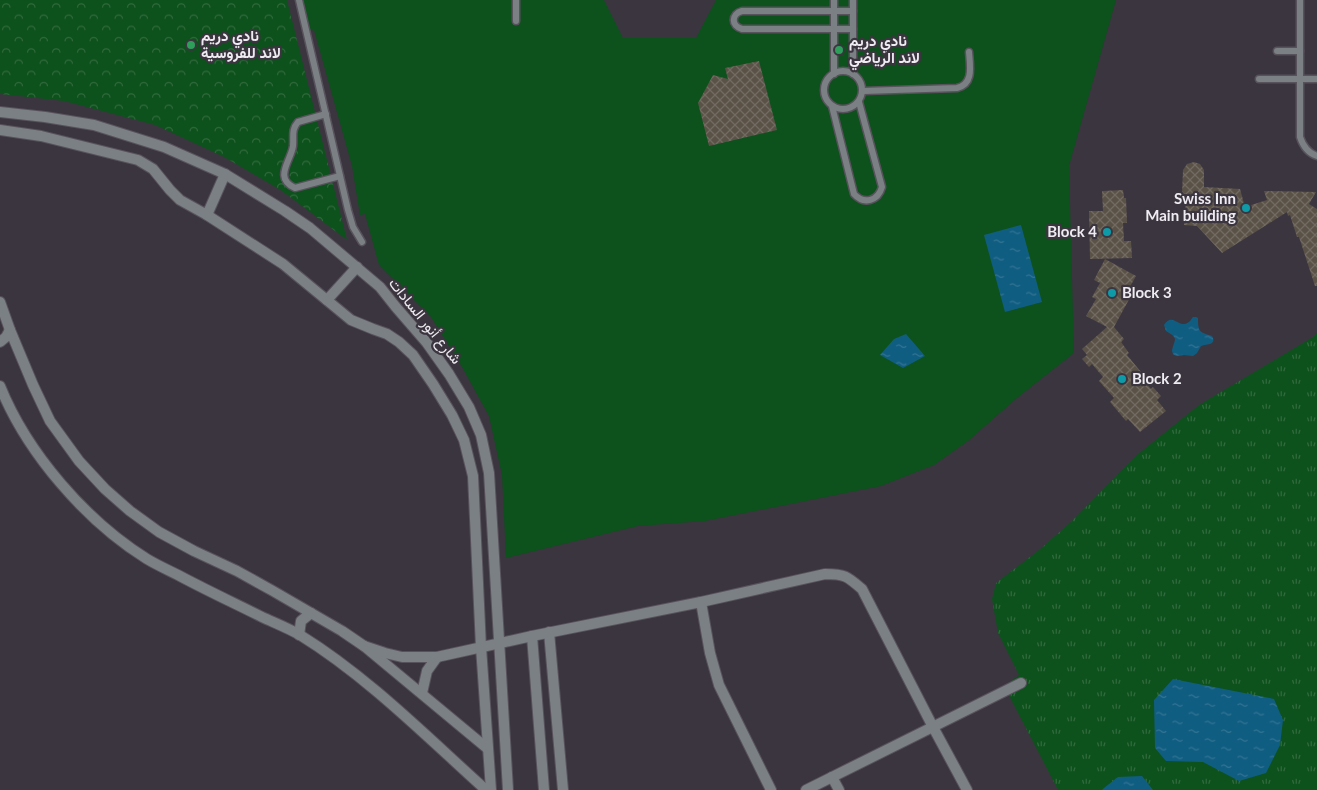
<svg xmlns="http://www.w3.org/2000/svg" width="1317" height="790" font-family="Lato,Vazirmatn,sans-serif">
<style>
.grass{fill:url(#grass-tufts)}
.forest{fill:url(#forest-crowns)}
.pitch{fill:#0d511c}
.water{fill:url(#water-ripples)}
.building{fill:url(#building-cross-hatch)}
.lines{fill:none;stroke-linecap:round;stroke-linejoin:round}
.lane-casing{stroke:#58525c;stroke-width:9}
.street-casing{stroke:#58525c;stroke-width:12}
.lane{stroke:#7b8085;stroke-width:6}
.street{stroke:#7b8085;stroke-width:10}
.leisure-dot{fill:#2e9e5b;stroke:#3b353f;stroke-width:2}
.culture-dot{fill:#0f9aa8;stroke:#3b353f;stroke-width:2}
.labels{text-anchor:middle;stroke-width:4.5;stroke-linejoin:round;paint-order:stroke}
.poi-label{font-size:15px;font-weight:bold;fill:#efebf2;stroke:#3b353f;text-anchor:start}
.street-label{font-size:15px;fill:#efebf2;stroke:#3b353f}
</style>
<defs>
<pattern id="grass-tufts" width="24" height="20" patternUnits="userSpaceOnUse" patternTransform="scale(1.25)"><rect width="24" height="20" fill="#0d511c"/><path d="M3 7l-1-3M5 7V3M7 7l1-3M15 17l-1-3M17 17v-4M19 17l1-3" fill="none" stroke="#316a3d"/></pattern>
<pattern id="forest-crowns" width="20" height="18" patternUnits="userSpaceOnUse" patternTransform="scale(1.25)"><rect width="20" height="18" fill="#0d511c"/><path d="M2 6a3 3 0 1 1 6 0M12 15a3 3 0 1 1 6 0" fill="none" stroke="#316a3d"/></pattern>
<pattern id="water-ripples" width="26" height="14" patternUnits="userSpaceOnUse" patternTransform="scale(1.25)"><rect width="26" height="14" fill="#105d82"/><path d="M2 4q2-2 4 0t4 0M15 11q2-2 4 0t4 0" fill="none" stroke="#337494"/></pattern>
<pattern id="building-cross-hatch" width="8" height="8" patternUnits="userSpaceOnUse" patternTransform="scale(1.25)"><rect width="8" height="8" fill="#5a5247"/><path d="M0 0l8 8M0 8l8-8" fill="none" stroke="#726b62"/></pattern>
</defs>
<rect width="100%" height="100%" fill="#3b353f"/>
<polygon class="grass" points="1317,333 1317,790 1058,790 1004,686 1019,675 998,633 992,599 996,583 1039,550 1071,522 1137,455 1199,405 1313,337"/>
<polygon class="forest" points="0,0 287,0 347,240 282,191 224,157 155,125 64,101 0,94"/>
<polygon class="pitch" points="297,0 604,0 623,38 696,38 716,0 1116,0 1069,166 1074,353 1017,398 968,441 934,465 881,486 705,521 638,526 506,558 502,475 489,416 462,367 431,317 379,265 365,214 360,215 352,166 314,30 305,31"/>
<g class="water">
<polygon points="1021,225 1042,302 1005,312 984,235"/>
<path d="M 1193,317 L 1196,317 L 1198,318 C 1198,333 1200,332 1212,336 C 1217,345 1207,344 1201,346 L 1197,353 L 1193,356 L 1184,355 L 1176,356 L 1173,354 L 1172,351 C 1174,339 1180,339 1166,331 L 1164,325 C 1174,309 1181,336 1193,317 Z"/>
<polygon points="906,334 925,356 903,368 880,355 894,339"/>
<polygon points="1173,679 1274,699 1283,720 1280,745 1266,773 1239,781 1203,762 1166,761 1155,748 1154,700"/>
<polygon points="1142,776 1153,790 1102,790 1104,788 1118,777"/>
</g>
<g class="building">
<polygon points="759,61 777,130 709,146 698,103 713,75 728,79 725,68"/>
<polygon points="1194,162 1200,164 1204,170 1204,187 1240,189 1245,207 1267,200 1264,191 1316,192 1309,204 1317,209 1317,286 1315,286 1299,237 1297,237 1290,215 1288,216 1287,212 1222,253 1197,226 1184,225 1186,194 1182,194 1183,170 1187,164"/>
<polygon points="1123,190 1124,198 1126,198 1127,223 1123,223 1124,241 1131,241 1132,258 1090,259 1089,211 1103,211 1102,191"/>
<polygon points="1105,259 1136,276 1127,292 1132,294 1114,327 1124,339 1121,342 1129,353 1127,355 1141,372 1138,374 1151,389 1153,387 1161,396 1157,400 1166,411 1140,432 1128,419 1126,421 1110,402 1114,398 1099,381 1103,377 1092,364 1089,367 1082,359 1087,355 1082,349 1107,327 1086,316 1096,299 1092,297 1100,283 1094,280"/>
</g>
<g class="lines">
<g class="lane-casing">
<g id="lane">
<polyline points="299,0 348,210 353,227 362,242"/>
<polyline points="516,0 516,21"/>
<polyline points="853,0 853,74"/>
<path d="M 1300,0 L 1300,137 C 1303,146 1308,153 1317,156"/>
<path d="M 853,29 L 742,29 C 731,26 731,14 742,11 L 853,11"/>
<polyline points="1277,51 1300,51"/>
<circle cx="843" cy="90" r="19"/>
<polyline points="834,74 834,0"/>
<polyline points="1259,79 1317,79"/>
<path d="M 863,91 L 957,88 C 974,84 970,66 969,52"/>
<path d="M 832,106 L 854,194 C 864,205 878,201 882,187 L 859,102"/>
<path d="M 326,114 L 298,122 C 291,130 294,136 293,146 C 291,161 273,178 295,188 L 340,176"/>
</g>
</g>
<g class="street-casing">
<g id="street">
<polyline points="0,112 45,117 94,125 164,147 225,174 285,211 310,228 380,287 395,306 427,343 449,374 469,407 481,435 489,473 508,790"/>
<polyline points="0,130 41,136 138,160 153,169 170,190 180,200 207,215 283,264 351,320 373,329 387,334 399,342 413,355 433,384 452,415 464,440 473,476 481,647 491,790"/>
<polyline points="207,215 225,174"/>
<polyline points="327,300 357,267"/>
<polyline points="0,302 10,330 33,385 50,421 79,461 105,489 130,511 159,532 194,551 237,571 273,591 342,631 364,646 488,749"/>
<polyline points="0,342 6,337 10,330"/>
<path d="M 0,386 C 27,453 86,521 147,559 C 157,565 168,570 178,575 C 206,590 234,603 262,617 C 275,623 288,628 300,635 C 368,677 427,737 486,790"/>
<polyline points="701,602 710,653 719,685 771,790"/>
<polyline points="549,632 563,790"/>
<polyline points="299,635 301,621 311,613"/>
<polyline points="532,636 544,790"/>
<path d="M 364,646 L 385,653 L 402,657 L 437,657 L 532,636 L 701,602 L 825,574 C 845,574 847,576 862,589 L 933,727 L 967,790"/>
<polyline points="422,693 427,671 437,657"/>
<polyline points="832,777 839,790"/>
<polyline points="806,790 1021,683"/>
</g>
</g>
<use href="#lane" class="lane"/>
<use href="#street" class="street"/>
</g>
<g class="leisure-dot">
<circle cx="191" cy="45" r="5"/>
<circle cx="839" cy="50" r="5"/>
</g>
<g class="culture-dot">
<circle cx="1246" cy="208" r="5"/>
<circle cx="1107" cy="232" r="5"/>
<circle cx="1112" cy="293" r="5"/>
<circle cx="1122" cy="379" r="5"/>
</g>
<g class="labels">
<g class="poi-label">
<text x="201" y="41">نادي دريم<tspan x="201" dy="17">لاند للفروسية</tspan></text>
<text x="849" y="46">نادي دريم<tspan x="849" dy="17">لاند الرياضي</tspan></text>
<text x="1236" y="204" text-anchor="end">Swiss Inn<tspan x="1236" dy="17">Main building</tspan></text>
<text x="1097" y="237" text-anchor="end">Block 4</text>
<text x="1122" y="298">Block 3</text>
<text x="1132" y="384">Block 2</text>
</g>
<g class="street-label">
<text transform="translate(425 321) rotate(51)" y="5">شارع أنور السادات</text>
</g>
</g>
</svg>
